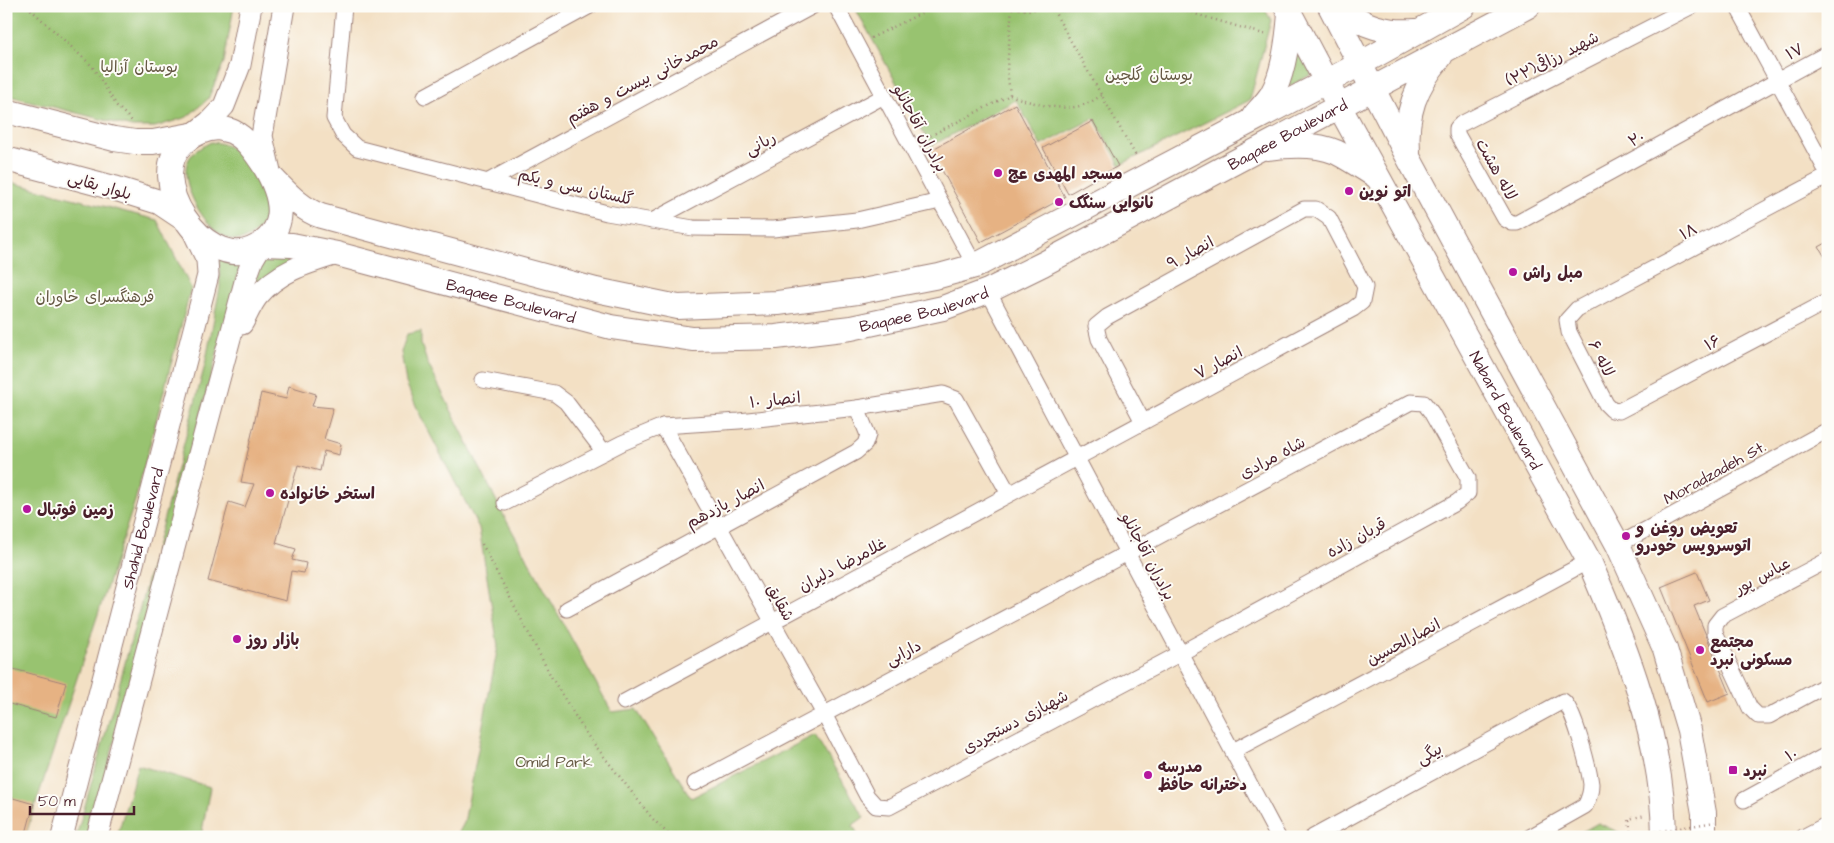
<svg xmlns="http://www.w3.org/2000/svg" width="1834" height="843" font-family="'Architects Daughter','Playpen Sans Arabic',sans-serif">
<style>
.green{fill:#98c370;stroke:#71714e}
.building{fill:#e6b283}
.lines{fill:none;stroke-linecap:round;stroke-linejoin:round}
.street-casing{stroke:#9e8078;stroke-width:17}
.secondary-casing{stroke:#9e8078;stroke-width:23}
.primary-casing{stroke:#9e8078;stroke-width:26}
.path{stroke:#9e8078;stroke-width:2.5;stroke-dasharray:1 4;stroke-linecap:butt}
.street{stroke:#fff;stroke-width:15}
.secondary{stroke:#fff;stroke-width:21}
.primary{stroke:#fff;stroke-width:24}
.path-bridge{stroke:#9e8078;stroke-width:2.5;stroke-dasharray:1 4;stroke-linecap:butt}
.poi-dot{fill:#b5179e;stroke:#fdfcf7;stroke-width:2}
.labels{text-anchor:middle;stroke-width:4;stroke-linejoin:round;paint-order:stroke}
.street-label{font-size:16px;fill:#4a1f2b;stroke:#fdfcf7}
.park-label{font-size:16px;fill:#655843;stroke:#fdfcf7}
.poi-label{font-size:16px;font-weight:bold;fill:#4a1f2b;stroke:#fdfcf7;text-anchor:start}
</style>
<rect width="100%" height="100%" fill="#fdfcf7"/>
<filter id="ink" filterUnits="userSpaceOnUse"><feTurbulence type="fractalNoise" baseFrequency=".02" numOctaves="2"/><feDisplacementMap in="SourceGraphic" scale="10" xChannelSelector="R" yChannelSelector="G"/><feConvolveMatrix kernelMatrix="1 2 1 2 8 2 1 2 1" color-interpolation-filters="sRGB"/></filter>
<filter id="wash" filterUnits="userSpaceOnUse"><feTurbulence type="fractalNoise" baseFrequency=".0096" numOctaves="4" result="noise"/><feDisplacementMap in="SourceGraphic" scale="20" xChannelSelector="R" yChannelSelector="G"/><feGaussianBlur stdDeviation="1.12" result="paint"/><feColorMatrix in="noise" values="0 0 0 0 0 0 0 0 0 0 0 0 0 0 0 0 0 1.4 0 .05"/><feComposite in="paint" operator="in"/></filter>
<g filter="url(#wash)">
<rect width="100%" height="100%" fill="#f3e0c4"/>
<g class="green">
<polygon points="6,6 234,6 224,62 208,99 187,117 155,127 132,127 6,95"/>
<polygon points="854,6 1263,6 1271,20 1250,100 1120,165 1094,118 1041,146 1016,100 931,146"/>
<polygon points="1293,42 1312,74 1281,91"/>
<path d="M 211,142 C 218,143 223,143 229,147 C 246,157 269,196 265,216 C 263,224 258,231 252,235 C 220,260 176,187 188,161 C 192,151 202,147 211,142 Z"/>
<polygon points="6,181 157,220 191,288 135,501 25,837 6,837"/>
<polygon points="264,255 283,255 302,258 253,288"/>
<polygon points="219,256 242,259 89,837 76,837 118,689 205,365 220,287"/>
<polygon points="421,331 421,344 427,362 504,516 612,712 636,709 691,798 815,735 864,817 853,825 859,837 456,837 464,823 498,646 479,528 421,417 406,383 401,352 407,334"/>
<polygon points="138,765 210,787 201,837 117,837"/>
<polygon points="1598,823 1629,837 1573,837"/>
</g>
<g id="blocks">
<g class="building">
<polygon points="1015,104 1065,197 981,242 931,150"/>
<polygon points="1093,121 1118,166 1068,194 1043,148"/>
<polygon points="1828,242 1828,262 1819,247"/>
<polygon points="289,386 316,394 312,406 333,408 324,439 341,444 339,455 324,451 320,471 298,465 276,543 296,549 292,560 306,563 304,573 291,571 286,601 208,581 229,502 245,507 254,484 241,482 261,393 286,399"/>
<polygon points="1697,572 1709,600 1694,606 1730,693 1708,702 1661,587"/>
<polygon points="6,667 66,683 56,717 6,703"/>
<polygon points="6,796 34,804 25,837 6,833"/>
</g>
</g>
</g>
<g filter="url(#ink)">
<use href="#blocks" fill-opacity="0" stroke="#9e8078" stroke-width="1"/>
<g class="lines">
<g class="street-casing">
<g id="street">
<polyline points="344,6 334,118 343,135 357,148 607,213 693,228 773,229 857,220 940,201"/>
<polyline points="836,6 975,266"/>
<polyline points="1692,6 1461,124 1457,128 1457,134 1505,219 1512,223 1517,223 1828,53"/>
<polyline points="1737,6 1828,174"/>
<polyline points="425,96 590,6"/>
<polyline points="1828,176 1577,309 1567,320 1569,332 1606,404 1612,410 1619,411 1828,301"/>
<polyline points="487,182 813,6"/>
<polyline points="652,221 884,96"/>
<polyline points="988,291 1278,837"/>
<polyline points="483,380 554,393 566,402 604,452"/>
<path d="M 663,426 L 824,714 L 867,796 L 876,806 L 889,807 L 1181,653 L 1457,502 L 1468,493 L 1468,478 L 1431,412 L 1424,403 L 1411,402 C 1172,530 933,656 695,783"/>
<polyline points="505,503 622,443 663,426 739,421 857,408 943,394 956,399 1009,494"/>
<polyline points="1618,545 1828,430"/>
<polyline points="1828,560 1722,616 1715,625 1715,633 1750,708 1758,716 1769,716 1828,684"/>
<polyline points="567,609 856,452 865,444 868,435 857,408"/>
<polyline points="624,702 1353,309 1362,302 1365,287 1329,218 1316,209 1304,209 1107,317 1096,326 1099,339 1143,422"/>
<polyline points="1233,751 1589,561"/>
<polyline points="1744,800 1828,754"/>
<path d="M 1313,837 L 1563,701 C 1574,708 1589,769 1591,784 C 1591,793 1589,799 1585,806 L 1530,837"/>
<polyline points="1803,837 1828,824"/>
</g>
</g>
<g class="secondary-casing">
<g id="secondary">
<polyline points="192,135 209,122 224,106 240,65 251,6"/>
<polyline points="270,171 262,136 284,6"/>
<path d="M 242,324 C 247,315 251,305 257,297 C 278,271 307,263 337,254"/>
<path id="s1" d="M 62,837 L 208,275 L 207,260 L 191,227"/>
<polyline points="97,837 246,278 253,259 262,244"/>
</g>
</g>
<g class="primary-casing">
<g id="primary">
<path id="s2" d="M 1286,6 L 1339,106 L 1589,561 C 1627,649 1663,740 1664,837"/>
<polyline points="1330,6 1408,157 1618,545 1665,649 1689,730 1704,813 1704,837"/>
<path d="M 1340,6 C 1362,27 1386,33 1416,31"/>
<polyline points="6,111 114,139 135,142 153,142 191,135"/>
<path d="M 1254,116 C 1260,109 1267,102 1272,94 C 1284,73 1288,39 1290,14"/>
<path d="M 218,128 C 223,129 229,130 233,132 C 247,139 256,153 264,165 C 282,195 292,231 252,249 C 204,270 142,179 184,142 C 194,133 204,129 218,128 Z"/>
<path d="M 1267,148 C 1289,145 1315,143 1336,152 C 1350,159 1363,168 1376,176"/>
<path d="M 1408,152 C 1405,113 1415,87 1440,57"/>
<polyline points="6,159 114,188 159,202 183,218"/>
<path d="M 272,178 C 287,193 301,209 321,216 L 596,290 L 678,307 L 778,303 L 857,292 L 939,276 L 975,266 L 1360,64 L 1464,6"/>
<path id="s3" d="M 262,244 L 292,245 L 337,254 L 611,327 L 693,339 L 776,337 L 851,328 L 943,308 L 988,291 L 1043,264 L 1528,6"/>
</g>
</g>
<g class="path">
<polyline points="27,6 92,66 117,106 134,123"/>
<path d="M 1009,6 C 1023,11 1034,11 1048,6"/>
<polyline points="1051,6 1136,156"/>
<polyline points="1168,6 1267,35"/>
<polyline points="871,38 936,6"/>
<path d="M 1010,95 C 1031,103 1066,114 1088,103 C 1093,101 1097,98 1102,95"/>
<polyline points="926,138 1010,95 1007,68 1012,7"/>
<polyline points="482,544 553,680 587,735 652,818 671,837"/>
<polyline points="1631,836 1629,819 1645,815"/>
<polyline points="849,837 857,833"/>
</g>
<use href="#street" class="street"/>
<use href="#secondary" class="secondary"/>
<use href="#primary" class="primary"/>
<polyline class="path-bridge" points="1631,836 1715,822"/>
</g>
</g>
<g class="poi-dot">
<circle cx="998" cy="173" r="5"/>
<circle cx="1349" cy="191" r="5"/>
<circle cx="1059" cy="202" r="5"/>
<circle cx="1513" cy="272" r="5"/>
<circle cx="270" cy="493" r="5"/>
<circle cx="27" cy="509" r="5"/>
<circle cx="1626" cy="536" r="5"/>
<circle cx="237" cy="639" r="5"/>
<circle cx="1700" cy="650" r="5"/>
<rect x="1728" y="765" width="10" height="10" rx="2.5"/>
<circle cx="1148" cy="775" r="5"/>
</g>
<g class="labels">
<g class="street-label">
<text transform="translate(1794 51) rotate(-28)" y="6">۱۷</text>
<text transform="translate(1552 58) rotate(-27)" y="6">شهید رزاقی(۲۲)</text>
<text transform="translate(642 79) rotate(-28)" y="6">محمدخانی بیست و هفتم</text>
<text transform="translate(921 128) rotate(62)" y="6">برادران آقاجانلو</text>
<text dy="6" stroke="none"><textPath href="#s3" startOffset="1081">Baqaee Boulevard</textPath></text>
<text transform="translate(1636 138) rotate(-29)" y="6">۲۰</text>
<text transform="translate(760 143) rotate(-28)" y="6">ربانی</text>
<text transform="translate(1497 169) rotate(61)" y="6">لاله هشت</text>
<text transform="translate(100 185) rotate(16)" y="6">بلوار بقایی</text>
<text transform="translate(576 186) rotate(13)" y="6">گلستان سی و یکم</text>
<text transform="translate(1688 231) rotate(-28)" y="6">۱۸</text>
<text transform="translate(1190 252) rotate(-29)" y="6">انصار ۹</text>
<text dy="6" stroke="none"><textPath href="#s3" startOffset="256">Baqaee Boulevard</textPath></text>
<text dy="6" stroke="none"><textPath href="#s3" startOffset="676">Baqaee Boulevard</textPath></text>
<text transform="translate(1712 342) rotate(-28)" y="6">۱۶</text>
<text transform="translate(1602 358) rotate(63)" y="6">لاله ۶</text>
<text transform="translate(1218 362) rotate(-28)" y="6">انصار ۷</text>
<text transform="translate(775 399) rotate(-6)" y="6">انصار ۱۰</text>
<text dy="6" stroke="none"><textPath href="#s2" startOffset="460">Nabard Boulevard</textPath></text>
<text transform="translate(1272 457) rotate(-28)" y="6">شاه مرادی</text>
<text transform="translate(1714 472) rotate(-29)" y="6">Moradzadeh St.</text>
<text transform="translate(725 503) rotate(-28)" y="6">انصار یازدهم</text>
<text dy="6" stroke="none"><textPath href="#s1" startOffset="319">Shahid Boulevard</textPath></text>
<text transform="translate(1356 537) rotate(-29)" y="6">قربان زاده</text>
<text transform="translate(1149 556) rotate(62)" y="6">برادران آقاجانلو</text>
<text transform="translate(842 564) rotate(-28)" y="6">غلامرضا دلیران</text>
<text transform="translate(1762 575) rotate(-28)" y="6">عباس پور</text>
<text transform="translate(781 602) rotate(61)" y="6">شقایق</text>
<text transform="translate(1403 641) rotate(-28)" y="6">انصارالحسین</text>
<text transform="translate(903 652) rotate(-28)" y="6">دارابی</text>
<text transform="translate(1015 721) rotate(-28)" y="6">شهبازی دستجردی</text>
<text transform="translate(1429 753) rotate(-29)" y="6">بیگی</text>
<text transform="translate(1791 754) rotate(-29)" y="6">۱۰</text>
</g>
<g class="park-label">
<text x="139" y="72">بوستان آزالیا</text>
<text x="1149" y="80">بوستان گلچین</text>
<text x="95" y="302">فرهنگسرای خاوران</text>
<text x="554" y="767">Omid Park</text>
</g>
<g class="poi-label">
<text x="1008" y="179">مسجد المهدی عج</text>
<text x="1359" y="197">اتو نوین</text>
<text x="1069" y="208">نانوایی سنگک</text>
<text x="1523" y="278">مبل راش</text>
<text x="280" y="499">استخر خانواده</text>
<text x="37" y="515">زمین فوتبال</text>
<text x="1636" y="533">تعویض روغن و<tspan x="1636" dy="18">اتوسرویس خودرو</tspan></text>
<text x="247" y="645">بازار روز</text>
<text x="1710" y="647">مجتمع<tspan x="1710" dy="18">مسکونی نبرد</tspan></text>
<text x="1158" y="772">مدرسه<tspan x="1158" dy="18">دخترانه حافظ</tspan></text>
<text x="1743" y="776">نبرد</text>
</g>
</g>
<rect width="1834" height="843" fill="none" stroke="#fdfcf7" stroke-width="25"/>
<path d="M30 806v8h104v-8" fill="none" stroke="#4a1f2b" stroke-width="2.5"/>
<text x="38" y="806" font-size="15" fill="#4a1f2b" stroke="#fdfcf7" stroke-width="4" paint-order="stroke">50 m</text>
</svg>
